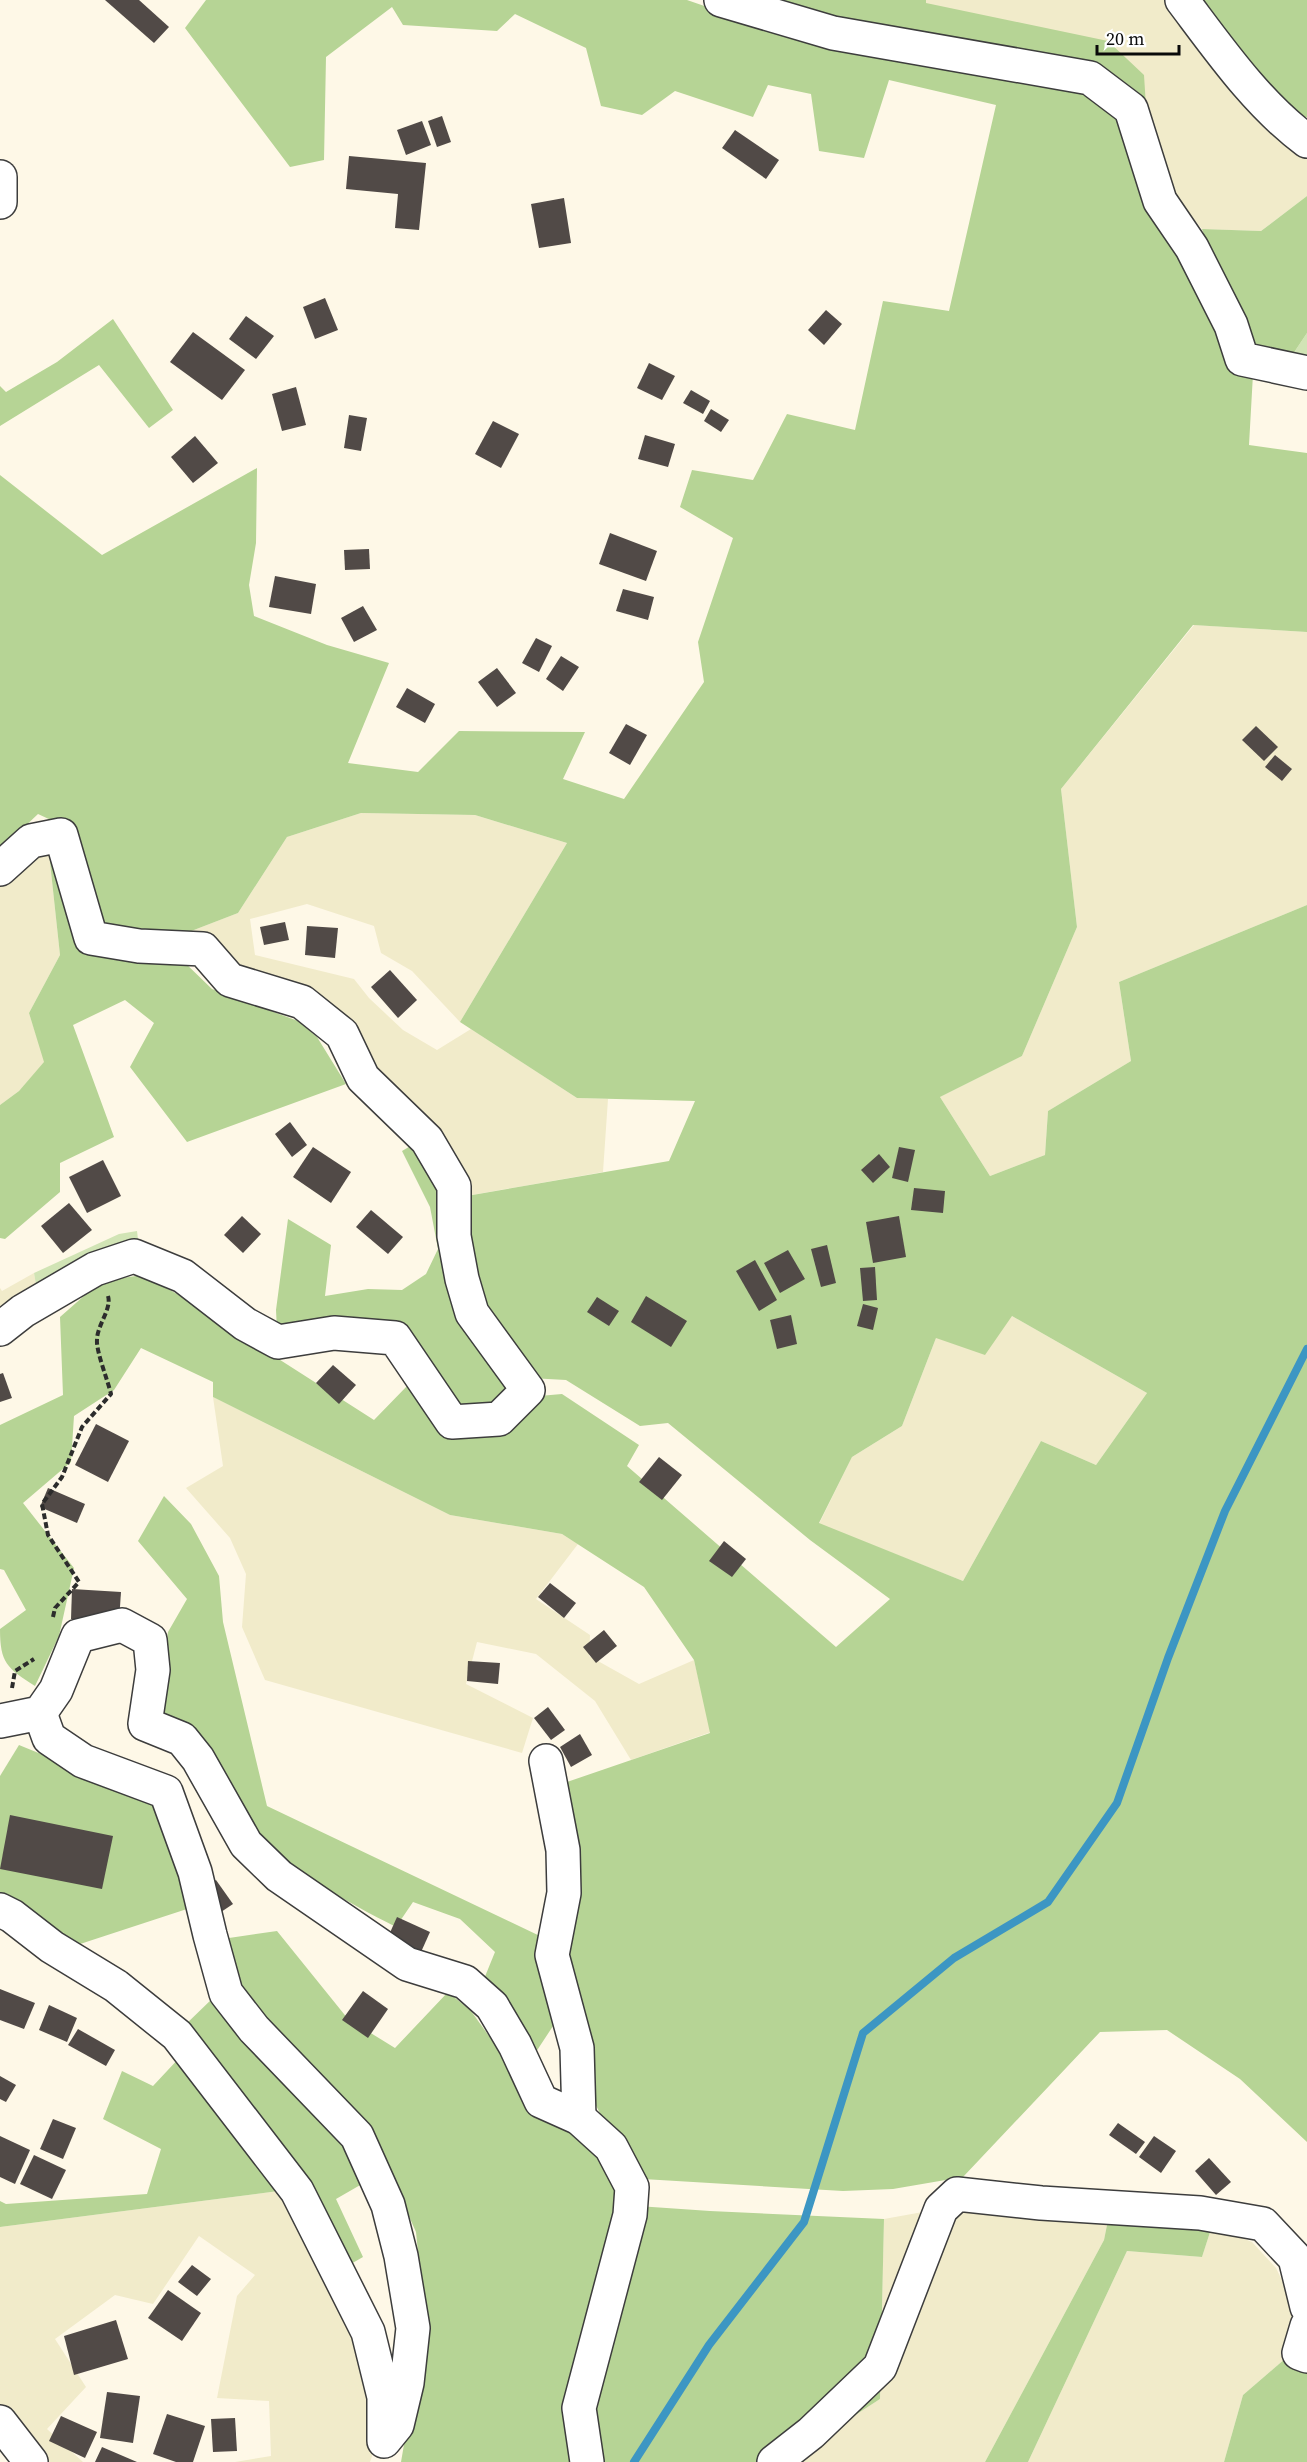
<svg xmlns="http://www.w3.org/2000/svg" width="1307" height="2462" font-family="'Source Serif 4',serif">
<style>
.farmland{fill:#f1ebca}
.green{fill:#d1e4b5}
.forest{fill:#b6d495;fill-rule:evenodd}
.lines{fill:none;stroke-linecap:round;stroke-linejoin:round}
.stream{stroke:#3c96c3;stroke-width:8}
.building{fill:#514a47}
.minor-casing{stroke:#3d3d3d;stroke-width:36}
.path{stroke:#2c2c2c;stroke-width:4;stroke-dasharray:6 3;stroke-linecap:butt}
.minor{stroke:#fff;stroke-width:33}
</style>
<rect width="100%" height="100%" fill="#fef8e7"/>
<g class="farmland">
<polygon points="926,0 1167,0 1307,155 1307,196 1261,231 1202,229 1161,180 925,3"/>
<polygon points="1194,625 1307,632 1307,905 1119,982 1131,1061 1048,1111 1045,1155 990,1176 940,1097 1022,1056 1077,927 1061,789"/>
<polygon points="361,813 475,815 567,843 460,1022 412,971 381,953 374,926 307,904 250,919 255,955 354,979 369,998 403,1030 437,1050 471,1029 577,1098 608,1099 603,1172 461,1197 384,1093 353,1036 168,940 238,913 287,837"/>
<polygon points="49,853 60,955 29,1013 45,1062 19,1091 0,1105 0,885 18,866"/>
<polygon points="34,1273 37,1291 0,1318 0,1288 2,1291"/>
<polygon points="1012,1316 1147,1393 1096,1465 1041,1441 963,1581 819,1524 852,1457 902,1426 936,1338"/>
<polygon points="213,1397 450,1515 562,1534 578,1544 536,1599 590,1635 589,1656 639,1684 694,1660 711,1732 631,1760 595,1701 536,1654 477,1642 466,1684 533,1718 522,1753 265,1680 242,1627 246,1574 230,1538 186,1488 223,1466"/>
<polygon points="286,2190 361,2342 376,2445 370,2462 235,2462 271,2456 269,2401 217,2398 237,2296 255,2275 199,2236 153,2304 115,2295 55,2339 86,2387 47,2429 83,2462 45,2462 0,2405 0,2227"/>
<polygon points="956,2206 1108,2220 1104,2240 985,2462 783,2462 880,2399 884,2219"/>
<polygon points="1212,2226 1252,2242 1276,2268 1296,2309 1286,2358 1243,2395 1224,2462 1028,2462 1127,2251 1202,2257"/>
</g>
<g class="green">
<polygon points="1307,333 1307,363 1289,360"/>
<polygon points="137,1231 139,1248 37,1291 34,1273 119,1234"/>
</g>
<g class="forest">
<path d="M 206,0 L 687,0 L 716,10 L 1090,89 L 1126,125 L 1253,374 L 1249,445 L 1307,453 L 1307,632 L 1193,625 L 1061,789 L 1077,927 L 1022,1056 L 940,1097 L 990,1176 L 1045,1155 L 1048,1111 L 1131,1061 L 1119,982 L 1307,905 L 1307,2142 L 1240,2079 L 1167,2030 L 1100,2032 L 963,2177 L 893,2189 L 843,2191 L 643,2179 L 612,2136 L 591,2096 L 565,1957 L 576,1880 L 567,1782 L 710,1733 L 694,1660 L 644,1587 L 562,1534 L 450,1515 L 213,1397 L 213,1382 L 141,1348 L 114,1390 L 74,1416 L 71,1462 L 23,1503 L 74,1568 L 59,1636 L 35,1686 C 7,1668 0,1663 0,1629 L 26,1610 L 4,1570 L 0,1569 L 0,1425 L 63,1395 L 60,1317 L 101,1281 L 143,1275 L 177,1294 L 374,1420 L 408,1385 L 442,1431 L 539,1396 L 562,1394 L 639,1445 L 627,1466 L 836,1647 L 890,1599 L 810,1540 L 668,1423 L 640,1426 L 566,1380 L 530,1378 L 475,1305 L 461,1197 L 669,1161 L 695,1101 L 577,1098 L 460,1022 L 567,843 L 475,815 L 361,813 L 287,837 L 238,913 L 168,940 L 97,930 L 66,827 L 38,814 L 0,850 L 0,475 L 102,555 L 257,468 L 256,543 L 249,585 L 254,616 L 327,645 L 389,663 L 348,763 L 418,772 L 459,731 L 585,732 L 563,779 L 624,799 L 704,682 L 698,642 L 733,538 L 680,507 L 692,470 L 753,480 L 787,414 L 855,430 L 883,301 L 949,311 L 996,105 L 889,80 L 864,158 L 819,151 L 811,94 L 768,85 L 753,117 L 675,91 L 642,115 L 601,106 L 586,48 L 515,14 L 497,31 L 403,25 L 392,7 L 326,57 L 324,160 L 290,167 L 185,28 ZM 1012,1316 L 1147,1393 L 1096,1465 L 1041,1441 L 963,1581 L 819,1523 L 852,1457 L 902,1426 L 936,1338 L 985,1355 Z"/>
<polygon points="752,0 926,0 926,3 1108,41 1144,75 1148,138 1128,100"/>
<polygon points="1186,0 1307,0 1307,117 1295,126"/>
<polygon points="1307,196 1307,333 1289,360 1246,350 1233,319 1202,229 1261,231"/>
<polygon points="113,319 173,410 149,428 99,365 0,426 0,386 6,392 57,362"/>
<polygon points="49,853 60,857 82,948 181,959 212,989 298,1021 317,1037 346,1084 187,1142 130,1067 154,1023 125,1000 73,1025 114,1137 60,1163 60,1192 5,1239 0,1238 0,1105 19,1091 44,1062 29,1013 60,955"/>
<polygon points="419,1141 514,1393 495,1412 454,1413 395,1328 277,1330 276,1310 288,1219 331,1245 325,1296 368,1289 402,1290 426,1274 438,1249 430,1207 402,1151"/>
<path d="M 164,1496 L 191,1524 L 219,1576 L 223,1622 L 267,1806 L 542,1937 L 555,2023 L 532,2058 L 484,1979 L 495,1952 L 460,1919 L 413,1902 L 396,1927 C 343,1900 291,1871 249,1828 C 216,1793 187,1752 156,1715 L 168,1632 L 187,1599 L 138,1541 Z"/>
<polygon points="19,1745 158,1802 190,1908 74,1946 0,1895 0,1776"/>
<polygon points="277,1931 348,2019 395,2048 448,1992 471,2011 504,2057 533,2113 574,2135 604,2164 623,2205 710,2211 884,2219 880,2399 783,2462 401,2462 425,2322 416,2232 369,2126 232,1988 229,1938"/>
<polygon points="215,1996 351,2145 362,2184 336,2199 363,2257 342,2269 182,2028"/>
<polygon points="181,2056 286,2190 0,2227 0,2201 6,2204 147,2194 161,2149 103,2119 122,2071 153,2086"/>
<polygon points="1108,2220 1212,2226 1202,2257 1127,2251 1028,2462 985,2462 1104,2240"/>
<polygon points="1286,2358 1307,2366 1307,2462 1224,2462 1243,2395"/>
</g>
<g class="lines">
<polyline class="stream" points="634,2462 709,2345 804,2222 863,2033 954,1958 1048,1902 1117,1803 1168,1658 1225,1511 1307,1349"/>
</g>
<g class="building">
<polygon points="105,0 139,0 169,27 154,43"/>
<polygon points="442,116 451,142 437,147 428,121"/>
<polygon points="422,121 431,145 406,155 397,130"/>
<polygon points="735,130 779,160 766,179 722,148"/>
<polygon points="349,156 426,163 419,230 395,228 398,194 346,189"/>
<polygon points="564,198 571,243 539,248 531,204"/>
<polygon points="325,298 338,330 315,339 303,307"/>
<polygon points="826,310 842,324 824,345 808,330"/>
<polygon points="246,316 274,336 256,359 229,339"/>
<polygon points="193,332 245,370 222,400 170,362"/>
<polygon points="649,363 675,376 662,400 637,388"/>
<polygon points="296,387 306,425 282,431 272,394"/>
<polygon points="691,390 710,401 703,414 683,403"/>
<polygon points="711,409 729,420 721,432 704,421"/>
<polygon points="349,415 367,418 361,451 344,448"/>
<polygon points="493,421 519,434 501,468 475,454"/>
<polygon points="645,435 675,444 668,467 638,459"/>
<polygon points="195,436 218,463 193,483 171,457"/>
<polygon points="610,533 657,551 646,581 599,564"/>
<polygon points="369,549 370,569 345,570 344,550"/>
<polygon points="275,576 316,584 311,614 269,607"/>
<polygon points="623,589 654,597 648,620 616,611"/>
<polygon points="363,606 377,630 354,642 341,618"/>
<polygon points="536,638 552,646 539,672 522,663"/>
<polygon points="561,656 579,667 563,691 546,679"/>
<polygon points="497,668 516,693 497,707 478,682"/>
<polygon points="407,688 435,704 425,723 396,707"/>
<polygon points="626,724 647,735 630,765 609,753"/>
<polygon points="1256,726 1278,747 1264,761 1242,740"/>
<polygon points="1275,755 1292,769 1282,781 1265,767"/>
<polygon points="285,922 289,940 264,945 260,927"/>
<polygon points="307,926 338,928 335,958 305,955"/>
<polygon points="390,970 417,1000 398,1018 371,987"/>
<polygon points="290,1122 307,1145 292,1157 275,1134"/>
<polygon points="313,1147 351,1172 331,1203 293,1177"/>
<polygon points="899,1147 915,1150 908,1182 892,1178"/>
<polygon points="879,1154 890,1167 873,1183 861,1170"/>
<polygon points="103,1160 121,1196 87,1213 69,1177"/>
<polygon points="914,1188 945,1191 943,1213 911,1210"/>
<polygon points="69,1203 92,1230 63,1253 41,1226"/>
<polygon points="371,1210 403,1237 388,1254 356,1227"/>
<polygon points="242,1216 261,1234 243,1253 224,1235"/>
<polygon points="899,1216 906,1257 873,1263 866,1222"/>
<polygon points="827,1245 836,1283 821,1287 811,1249"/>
<polygon points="788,1250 805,1279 780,1293 764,1263"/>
<polygon points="755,1260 777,1300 759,1311 736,1271"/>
<polygon points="875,1267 877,1300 863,1301 860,1268"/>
<polygon points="646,1296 687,1321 671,1347 631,1322"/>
<polygon points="597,1297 619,1311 609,1326 587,1312"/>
<polygon points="863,1304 878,1308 873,1330 857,1326"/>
<polygon points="791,1315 797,1344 777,1349 770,1320"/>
<polygon points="333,1365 356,1385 339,1404 316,1383"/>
<polygon points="3,1373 12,1398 0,1402 0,1374"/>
<polygon points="96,1424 129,1441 108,1482 75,1465"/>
<polygon points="659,1457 682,1475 662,1500 639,1482"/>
<polygon points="48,1488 85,1504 77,1523 40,1507"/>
<polygon points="724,1541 746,1559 732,1577 709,1561"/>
<polygon points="550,1583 576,1603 564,1618 538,1597"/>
<polygon points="72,1589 121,1592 119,1621 71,1619"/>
<polygon points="604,1630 617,1646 596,1663 583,1647"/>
<polygon points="468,1661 500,1663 498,1684 467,1681"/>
<polygon points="548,1707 565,1730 551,1740 534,1718"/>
<polygon points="580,1734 592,1755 571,1767 560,1747"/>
<polygon points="10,1815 113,1836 102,1889 0,1869"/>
<polygon points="216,1880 233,1904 209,1920 193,1896"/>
<polygon points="397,1917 430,1932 417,1961 384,1946"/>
<polygon points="0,1989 35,2003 24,2029 0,2020"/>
<polygon points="363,1991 388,2009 368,2038 342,2020"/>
<polygon points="49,2005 77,2018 67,2042 39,2030"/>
<polygon points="78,2029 115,2050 106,2066 68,2045"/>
<polygon points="0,2076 16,2085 6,2102 0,2099"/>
<polygon points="53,2119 76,2128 63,2159 40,2149"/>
<polygon points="1118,2123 1145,2142 1136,2154 1109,2135"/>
<polygon points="0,2136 30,2150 15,2184 0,2177"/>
<polygon points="1154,2136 1176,2151 1161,2173 1139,2157"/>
<polygon points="34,2155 66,2170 52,2199 20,2184"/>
<polygon points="1209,2158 1231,2182 1216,2195 1195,2171"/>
<polygon points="192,2265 211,2279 197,2296 178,2282"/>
<polygon points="168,2290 201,2313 182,2341 148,2318"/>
<polygon points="116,2320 128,2359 74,2375 64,2336"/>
<polygon points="107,2392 140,2396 133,2443 100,2438"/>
<polygon points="167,2414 205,2426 193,2462 176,2462 153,2454"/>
<polygon points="61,2416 97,2432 85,2458 49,2441"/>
<polygon points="235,2418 237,2451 213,2452 211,2419"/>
<polygon points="102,2447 137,2462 95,2462"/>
</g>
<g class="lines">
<g class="minor-casing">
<g id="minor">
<polyline points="721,0 833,33 1090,78 1131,109 1160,201 1192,248 1231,325 1242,359 1307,373"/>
<path d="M 1182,0 C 1219,49 1257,104 1307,141"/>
<polyline points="0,177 0,202"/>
<polyline points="0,869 31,841 61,835 91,938 139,946 203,949 230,980 302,1002 342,1034 363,1078 427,1140 454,1186 454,1236 462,1279 472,1313 528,1390 499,1419 452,1422 395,1338 334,1333 278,1342 245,1324 183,1276 134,1256 95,1269 23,1311 0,1329"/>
<polyline points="0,1721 40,1713 56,1690 78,1636 122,1625 150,1640 153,1670 145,1724 182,1739 198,1759 246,1844 279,1876 407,1964 465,1982 492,2006 515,2045 541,2101 579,2118 611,2147 632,2187 630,2215 579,2408 587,2462"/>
<polyline points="546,1761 563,1850 564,1893 552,1955 577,2048 579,2118"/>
<polyline points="0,1910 12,1916 52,1947 116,1986 177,2035 297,2191 368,2332 384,2397 384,2441 397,2425 407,2383 413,2328 401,2256 388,2205 357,2136 254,2029 226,1993 210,1935 195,1872 166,1792 83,1761 49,1738 40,1713"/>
<polyline points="1307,2326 1299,2353 1307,2356"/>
<polyline points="0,2422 31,2462"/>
<polyline points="774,2462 811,2433 880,2367 941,2209 957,2194 1041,2203 1200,2213 1263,2224 1295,2258 1307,2307"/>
</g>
</g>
<g class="path">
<path d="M 53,1617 L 55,1608 L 79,1582 L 48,1535 L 42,1504 L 62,1477 L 82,1427 L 111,1394 C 108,1381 96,1351 97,1340 C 97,1325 112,1309 108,1296"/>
<polyline points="12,1688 15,1671 34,1659"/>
</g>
<use href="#minor" class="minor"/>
</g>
<path d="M1097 45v9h82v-9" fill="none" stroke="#0a0a0a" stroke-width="3"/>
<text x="1106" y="45" font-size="18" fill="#0a0a0a" stroke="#ffffff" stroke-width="4.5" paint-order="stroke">20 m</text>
</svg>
